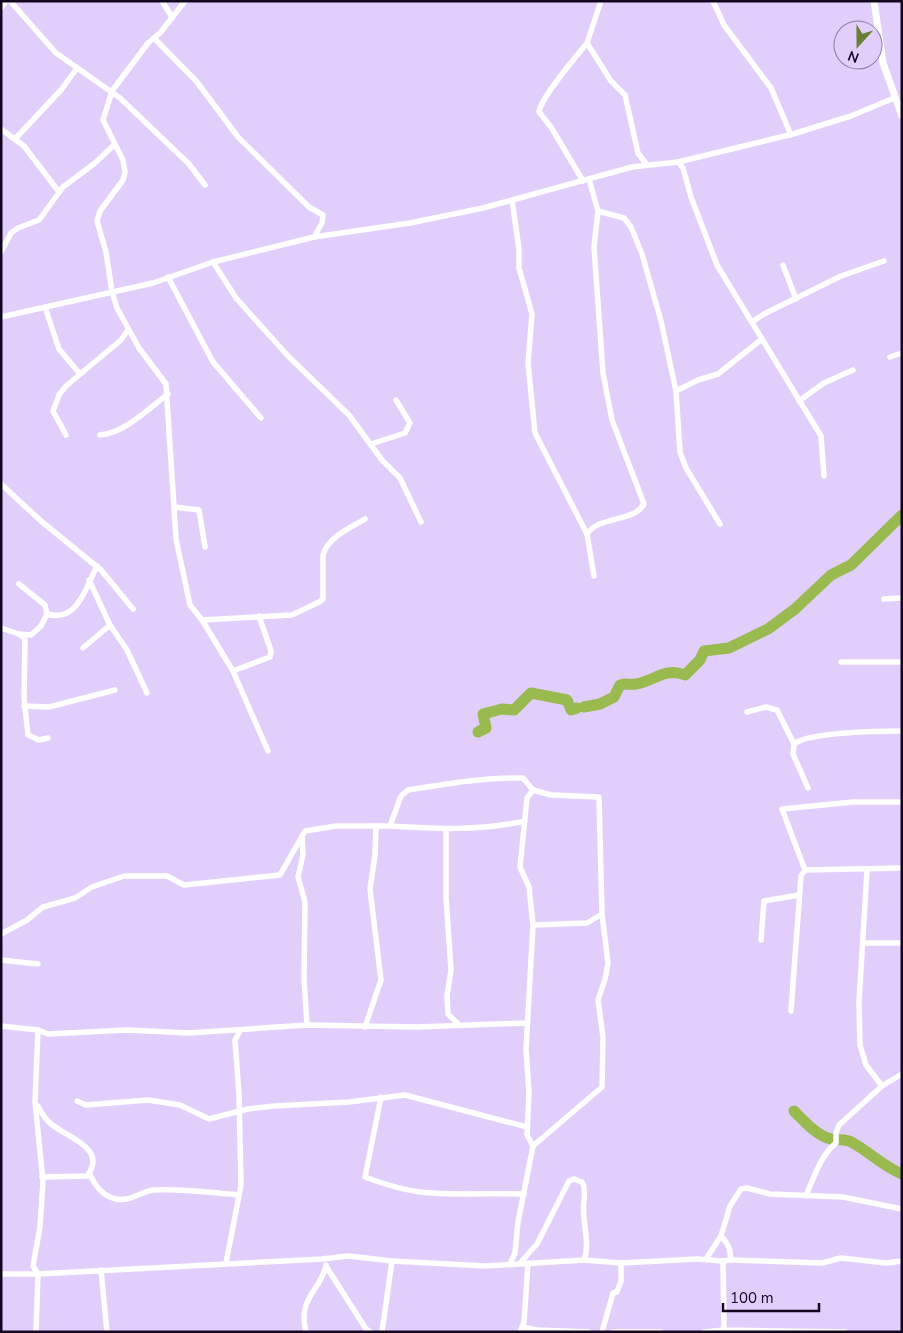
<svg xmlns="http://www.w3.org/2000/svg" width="903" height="1333" font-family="'Nunito Sans',sans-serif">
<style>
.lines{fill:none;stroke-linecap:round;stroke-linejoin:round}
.river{stroke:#98ba4e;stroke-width:11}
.minor{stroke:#fff;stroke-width:5.5}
.tertiary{stroke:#fff;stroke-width:7}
</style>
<rect width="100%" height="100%" fill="#e1cefb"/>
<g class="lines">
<g class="river">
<path d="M 584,707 L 600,704 L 614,697 L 620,685 C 625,683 630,685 636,684 C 654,681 665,667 685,675 L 700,660 L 704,651 L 729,648 L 768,629 L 795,609 L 831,575 L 851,565 L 902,515"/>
<polyline points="478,732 486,728 483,714 502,709 514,710 531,693 567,700 571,710 577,708"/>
<path d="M 794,1111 C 804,1121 817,1136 831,1139 C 839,1141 845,1138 853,1143 C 871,1153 881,1165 902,1174"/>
</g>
<g class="minor">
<polyline points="10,1 56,53 120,98 189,164 205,185"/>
<polyline points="162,1 172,17"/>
<polyline points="185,1 160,33 148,43 112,91 103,120 123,160 125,172 123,180 100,211 97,221 106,252 112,292 117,308 139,348 166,384 176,539 190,605 202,620 233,671 268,751"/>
<polyline points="601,1 587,43 611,81 625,95 638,153 647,165"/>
<polyline points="713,1 724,25 771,88 791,135"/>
<polyline points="1,8 6,1"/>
<polyline points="154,38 197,82 238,137 309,207 323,215 322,223 314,237"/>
<polyline points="1,129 24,146 59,192"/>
<polyline points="15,139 61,90 77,68"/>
<polyline points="678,162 683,168 691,197 717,265 821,436 824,476"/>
<path d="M 589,179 L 598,211 L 594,247 L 603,373 L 612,420 L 644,504 C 633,523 600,515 587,534 L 594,576"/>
<path d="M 583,181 L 551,127 L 539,112 C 541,97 576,57 587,43"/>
<polyline points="512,200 519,249 519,268 532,314 528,363 535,433 587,534"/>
<polyline points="598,211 624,218 631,227 642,254 661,321 676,391 680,452 686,468 720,524"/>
<polyline points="1,252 11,233 18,228 39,220 63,187 95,163 114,145"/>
<polyline points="213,262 236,298 289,357 349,415 382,460 400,478 421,522"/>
<polyline points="783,265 796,299"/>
<polyline points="168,277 213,362 261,418"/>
<polyline points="45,307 59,349 80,374"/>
<polyline points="1,317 153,283 213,262 314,237 410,223 483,208 632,167 678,162 793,134 851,116 894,98"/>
<polyline points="752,322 764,314 841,276 884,261"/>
<polyline points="890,357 902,353"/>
<polyline points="676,391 698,380 718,374 762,339"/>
<polyline points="799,401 824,383 853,370"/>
<polyline points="66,435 53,411 59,395 66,386 121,340 128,330"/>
<path d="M 100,435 C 125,433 148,409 168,394"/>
<polyline points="371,444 405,433 410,423 396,400"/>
<polyline points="1,484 41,521 101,570 133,609"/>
<polyline points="174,507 199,510 205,547"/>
<polyline points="89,580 110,625 127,650 147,693"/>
<polyline points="19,584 45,605 47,614 41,626 31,635 19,634"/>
<polyline points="884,599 902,598"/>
<path d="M 47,614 C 78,623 86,587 97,566"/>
<path d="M 202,620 L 292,615 L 319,602 L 323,599 L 323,555 C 328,537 350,528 365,519"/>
<polyline points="1,628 19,634 25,639 24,698 28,735 39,740 48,738"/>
<polyline points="83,648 110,625"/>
<polyline points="841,662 902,662"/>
<polyline points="233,671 270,657 271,651 259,616"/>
<polyline points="24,706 49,707 115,690"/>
<polyline points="747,712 766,707 777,710 794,744"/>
<path d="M 808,788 L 793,754 L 794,744 C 809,732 880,731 902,731"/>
<path d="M 390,826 C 436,829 480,831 525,821"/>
<polyline points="446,829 446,897 451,970 447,996 448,1014 459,1025"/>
<polyline points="302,836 303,855 298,877 305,902 304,979 307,1025"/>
<polyline points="805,870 782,809 853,802 902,802"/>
<polyline points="867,870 859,1002 860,1045 866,1065 882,1086"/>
<path d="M 1,934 L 27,920 L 43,907 L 75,898 L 92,887 L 124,876 L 167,876 L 184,885 L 280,875 L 305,831 L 336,826 L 390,826 L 401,796 L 408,790 C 447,784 484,777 523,778 L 533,790"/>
<polyline points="761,940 764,901 799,895"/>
<polyline points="864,943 902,943"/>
<polyline points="1,960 38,964"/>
<polyline points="791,1011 801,876 805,870 902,868"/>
<polyline points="1,1026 38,1030 48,1034 127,1030 189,1033 307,1025 417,1027 527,1023"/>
<polyline points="365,1027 381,980 370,889 375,855 376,826"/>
<path d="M 381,1097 L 365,1177 C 386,1185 409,1192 432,1193 C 463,1195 493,1193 524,1194"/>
<polyline points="77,1101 86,1105 148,1100 180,1105 209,1119 248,1109 274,1106 349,1102 405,1095 527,1127"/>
<path d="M 38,1106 C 41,1112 46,1120 51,1124 C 68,1138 108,1148 87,1176 L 42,1177"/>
<polyline points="533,1146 602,1087 603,1037 598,1000 605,979 608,963 602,914"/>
<path d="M 89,1173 C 95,1185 102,1196 116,1199 C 130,1202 140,1192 153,1190 C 181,1188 212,1193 239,1195"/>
<path d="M 806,1195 C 815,1176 820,1156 836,1143 L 836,1133 L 839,1125 L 882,1086 L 902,1074"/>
<polyline points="706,1259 721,1236"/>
<polyline points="730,1260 822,1263 841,1258 886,1263 902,1261"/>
<path d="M 723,1261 L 730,1260 C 732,1250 728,1243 721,1236 L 730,1206 L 741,1189 L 747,1188 L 770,1194 L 843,1197 L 902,1209"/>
<polyline points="226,1263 241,1185 239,1095 235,1040 240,1031"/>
<path d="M 520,1263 L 537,1244 L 569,1181 L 574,1179 L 582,1182 C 586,1188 584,1194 584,1201 C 581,1221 591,1242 584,1260"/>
<polyline points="510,1264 515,1253 518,1222 533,1146 527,1135 529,1092 526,1049 533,925 529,887 520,867 527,798 533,790 551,795 599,797 602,914 587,923 533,925"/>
<polyline points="326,1266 366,1329 371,1332"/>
<polyline points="101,1270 107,1332"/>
<polyline points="1,1274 38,1274 322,1259 348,1256 392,1261 486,1266 584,1260 621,1263 697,1259 723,1261 724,1330 845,1332"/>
<polyline points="522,1327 537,1330 589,1332"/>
<polyline points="36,1332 38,1274 33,1266 40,1227 43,1181 35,1102 38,1030"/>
<path d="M 306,1332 C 297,1297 321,1291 326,1265"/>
<polyline points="382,1332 392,1261"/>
<polyline points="520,1332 524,1322 528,1263"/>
<polyline points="602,1332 613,1293 617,1292 621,1281 621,1263"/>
<polyline points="613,1332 661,1332"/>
<polyline points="704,1332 724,1330"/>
</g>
<polyline class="tertiary" points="874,1 883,63 902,116"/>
</g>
<rect width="903" height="1333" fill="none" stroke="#130620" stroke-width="5"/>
<g transform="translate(858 45) rotate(201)"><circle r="24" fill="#e1cefb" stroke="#8f7ea3"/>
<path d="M0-4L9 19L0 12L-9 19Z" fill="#688032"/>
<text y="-8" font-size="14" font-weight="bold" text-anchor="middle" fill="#130620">N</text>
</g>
<path d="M723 1303v8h96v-8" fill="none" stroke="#130620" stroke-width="2.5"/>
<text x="730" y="1303" font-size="15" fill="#130620" stroke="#e1cefb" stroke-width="4" paint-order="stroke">100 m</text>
</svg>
